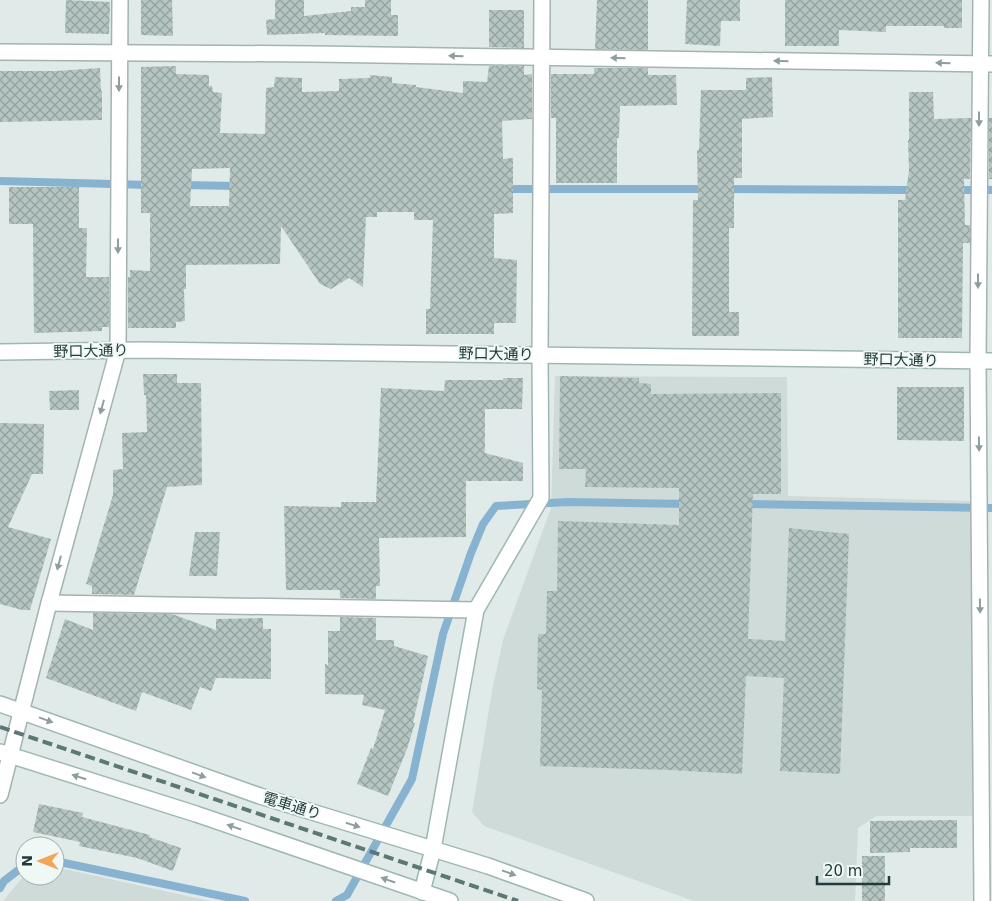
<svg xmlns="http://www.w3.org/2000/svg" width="992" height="901" font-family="'DejaVu Sans','Noto Sans JP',sans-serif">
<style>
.built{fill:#cedbd8}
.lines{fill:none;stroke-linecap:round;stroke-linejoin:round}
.stream{stroke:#87b3d1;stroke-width:8}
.building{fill:url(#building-cross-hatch);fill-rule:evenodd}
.street-casing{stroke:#a3b3b1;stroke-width:18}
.secondary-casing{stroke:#9fb7b4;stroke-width:18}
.street{stroke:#fff;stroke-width:15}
.secondary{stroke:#fff;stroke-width:15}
.rail{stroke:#5b7776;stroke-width:4;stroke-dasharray:10 5;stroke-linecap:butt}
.oneway{fill:#909d9d}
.labels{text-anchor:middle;stroke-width:4;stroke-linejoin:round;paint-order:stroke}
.street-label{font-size:15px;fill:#213b3b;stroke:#f0f8f6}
</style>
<defs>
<pattern id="building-cross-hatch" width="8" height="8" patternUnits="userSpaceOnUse" patternTransform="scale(1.25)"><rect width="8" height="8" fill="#b5c6c2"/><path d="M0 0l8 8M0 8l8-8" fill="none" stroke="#93a29f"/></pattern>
</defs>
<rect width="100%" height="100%" fill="#e0ebe9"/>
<g class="built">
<polygon points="555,376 787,377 788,496 972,501 972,816 876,816 858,828 855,901 694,901 484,826 472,812 492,691 503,640 551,508"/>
<polygon points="55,867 210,901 3,901 23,877 55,876"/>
</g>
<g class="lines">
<g class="stream">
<polyline points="0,181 150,185"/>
<polyline points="182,185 238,186"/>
<polyline points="504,189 708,189"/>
<polyline points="724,189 915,190"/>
<polyline points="954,190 992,190"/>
<polyline points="745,504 992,508"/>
<polyline points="55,861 245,901"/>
<polyline points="0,888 4,881 25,865"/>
<polyline points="336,901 347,895 412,779 443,634 471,553 483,524 496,506 568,502 688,504"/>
</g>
</g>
<g class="building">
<polygon points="66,0 110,2 109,34 65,33"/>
<polygon points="141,0 172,0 173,36 141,35"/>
<polygon points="275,0 304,0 304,16 351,11 351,7 365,7 365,0 391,0 391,15 398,15 398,36 325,35 325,33 267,35 266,20 275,19"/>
<polygon points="597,0 648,0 648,50 595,49"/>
<polygon points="687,0 740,0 740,21 721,21 720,46 685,44"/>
<polygon points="785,0 962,0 962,28 944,28 944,26 886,26 886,32 839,30 839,46 785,46"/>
<polygon points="489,10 524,10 524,48 489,47"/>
<path d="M 176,66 L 176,74 L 209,75 L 209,86 L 212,86 L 213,92 L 222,93 L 220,133 L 265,134 L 266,88 L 274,87 L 275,77 L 302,78 L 302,92 L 339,91 L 339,79 L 370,78 L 370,75 L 392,77 L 392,83 L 416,85 L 416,87 L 463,93 L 463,81 L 487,82 L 489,66 L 524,66 L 524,75 L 532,74 L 532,119 L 502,121 L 503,159 L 513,158 L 513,213 L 494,214 L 494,258 L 517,260 L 516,323 L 494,323 L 494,334 L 426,334 L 426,309 L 430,309 L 433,220 L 414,220 L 414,212 L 377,212 L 377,217 L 366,217 L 363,287 L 349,278 L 331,289 L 320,284 L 281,226 L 280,264 L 186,265 L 186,289 L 184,289 L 185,321 L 176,322 L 176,328 L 128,328 L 128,277 L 130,277 L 130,270 L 150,271 L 150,213 L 141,213 L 141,67 ZM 230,168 L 229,206 L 190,206 L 192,169 Z"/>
<polygon points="100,68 101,91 102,91 102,120 0,122 0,71 56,71"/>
<polygon points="594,68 648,68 648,75 676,75 677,105 620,106 619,138 617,138 617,183 556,183 556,118 551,118 551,74 594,74"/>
<polygon points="772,77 773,117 742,119 742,178 734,178 734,228 729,228 729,312 739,312 739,336 692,336 693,200 698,200 697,150 699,150 701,90 746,90 746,78"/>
<polygon points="909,92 933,92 934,119 971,118 970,179 964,179 965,225 970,225 970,243 963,243 962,338 898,338 898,200 905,200 909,171 908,140 909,140"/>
<rect x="989" y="118" width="3" height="61"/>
<polygon points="9,187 79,187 79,228 87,228 86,277 109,277 109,327 102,327 102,331 34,333 33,224 9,224"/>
<polygon points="143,374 177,374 177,383 201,383 202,485 167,487 134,595 92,594 92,586 86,584 113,495 113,470 123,469 122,433 147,432 146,395 144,395"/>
<polygon points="560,376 639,378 639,383 651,384 651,394 781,393 781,494 753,494 748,639 785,641 789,528 849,534 840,774 780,771 784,678 746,676 742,774 669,770 540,766 542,690 537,689 538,634 546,634 547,591 557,591 558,521 679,525 679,488 585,487 586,469 559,469"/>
<polygon points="503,378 523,378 522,409 485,409 485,453 523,463 523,481 466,481 466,537 379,538 380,586 376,586 376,599 340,598 340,590 286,590 284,506 341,507 341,502 376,502 381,388 444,391 445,380 503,380"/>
<polygon points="897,387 964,387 964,441 897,440"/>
<polygon points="79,390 79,410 50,410 49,391"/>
<polygon points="0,423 44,424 43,474 32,474 8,527 51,539 30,610 22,610 0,604"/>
<polygon points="195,532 220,532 217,576 189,576"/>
<polygon points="93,613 172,614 216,630 216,619 263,618 263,629 271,629 271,679 216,678 211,691 200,687 191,710 142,692 136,711 46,678 65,619 93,630"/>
<polygon points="340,617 376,618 376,640 394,640 394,646 428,656 413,723 415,723 407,749 388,796 357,784 371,748 373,749 385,710 362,705 364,695 325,694 325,664 328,665 328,631 340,631"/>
<polygon points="39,804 83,813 82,817 150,835 149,837 181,848 173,871 137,858 79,846 80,842 33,832"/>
<polygon points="957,820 957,848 910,848 910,852 870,853 870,821"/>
<rect x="862" y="856" width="23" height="45"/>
</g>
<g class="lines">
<g class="street-casing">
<g id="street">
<polyline points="981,0 978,361 982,901"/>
<polyline points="0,52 314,54 992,64"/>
<polyline points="540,355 542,0"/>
<polyline points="49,603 476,610"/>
<polyline points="0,795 49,603 118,350 120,0"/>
</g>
</g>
<g class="secondary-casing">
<g id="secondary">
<polyline points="0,352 142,350 992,361"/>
<polyline points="0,704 260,796 488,866 586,901"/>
<polyline points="0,752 196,814 450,901"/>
<polyline points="422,892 433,849 476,610 541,498 540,355"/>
</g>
</g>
<use href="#street" class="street"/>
<use href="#secondary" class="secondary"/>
<polyline class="rail" points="0,727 518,901"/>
</g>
<defs><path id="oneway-solid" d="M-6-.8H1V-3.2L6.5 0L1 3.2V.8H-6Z" transform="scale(1.25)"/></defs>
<g class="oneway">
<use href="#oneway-solid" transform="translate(456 56) rotate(-179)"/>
<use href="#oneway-solid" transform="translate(618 58) rotate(-179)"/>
<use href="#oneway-solid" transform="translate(781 61) rotate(-179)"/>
<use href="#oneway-solid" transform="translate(943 63) rotate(-179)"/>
<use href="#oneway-solid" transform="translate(119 84) rotate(90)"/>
<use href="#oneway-solid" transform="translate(979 119) rotate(90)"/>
<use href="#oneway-solid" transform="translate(118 246) rotate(90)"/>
<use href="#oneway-solid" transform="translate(978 281) rotate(90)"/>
<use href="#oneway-solid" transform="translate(102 407) rotate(105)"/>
<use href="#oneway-solid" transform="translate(979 444) rotate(89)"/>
<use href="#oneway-solid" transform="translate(59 563) rotate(105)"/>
<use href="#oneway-solid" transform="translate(980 606) rotate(89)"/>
<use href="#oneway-solid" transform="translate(46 720) rotate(20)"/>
<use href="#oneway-solid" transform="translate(199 775) rotate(20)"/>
<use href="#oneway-solid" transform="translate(79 777) rotate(-163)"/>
<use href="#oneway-solid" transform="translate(353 825) rotate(17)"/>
<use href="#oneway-solid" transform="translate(234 827) rotate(-161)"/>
<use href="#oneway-solid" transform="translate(509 873) rotate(20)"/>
<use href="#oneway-solid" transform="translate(388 880) rotate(-161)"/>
</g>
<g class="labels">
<g class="street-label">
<text transform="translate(91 351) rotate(-1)" y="5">野口大通り</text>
<text transform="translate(496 354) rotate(1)" y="5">野口大通り</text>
<text transform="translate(901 360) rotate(1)" y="5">野口大通り</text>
<text transform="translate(292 806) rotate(17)" y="5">電車通り</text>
</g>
</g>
<g transform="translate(40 861) rotate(270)"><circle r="24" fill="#f0f8f6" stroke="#9dacab"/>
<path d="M0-4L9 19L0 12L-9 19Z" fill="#f2a457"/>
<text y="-8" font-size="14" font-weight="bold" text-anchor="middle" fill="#213b3b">N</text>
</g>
<path d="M817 876v8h72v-8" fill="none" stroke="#213b3b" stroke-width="2.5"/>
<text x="824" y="876" font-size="15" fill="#213b3b" stroke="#f0f8f6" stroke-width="4" paint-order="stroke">20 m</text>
</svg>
